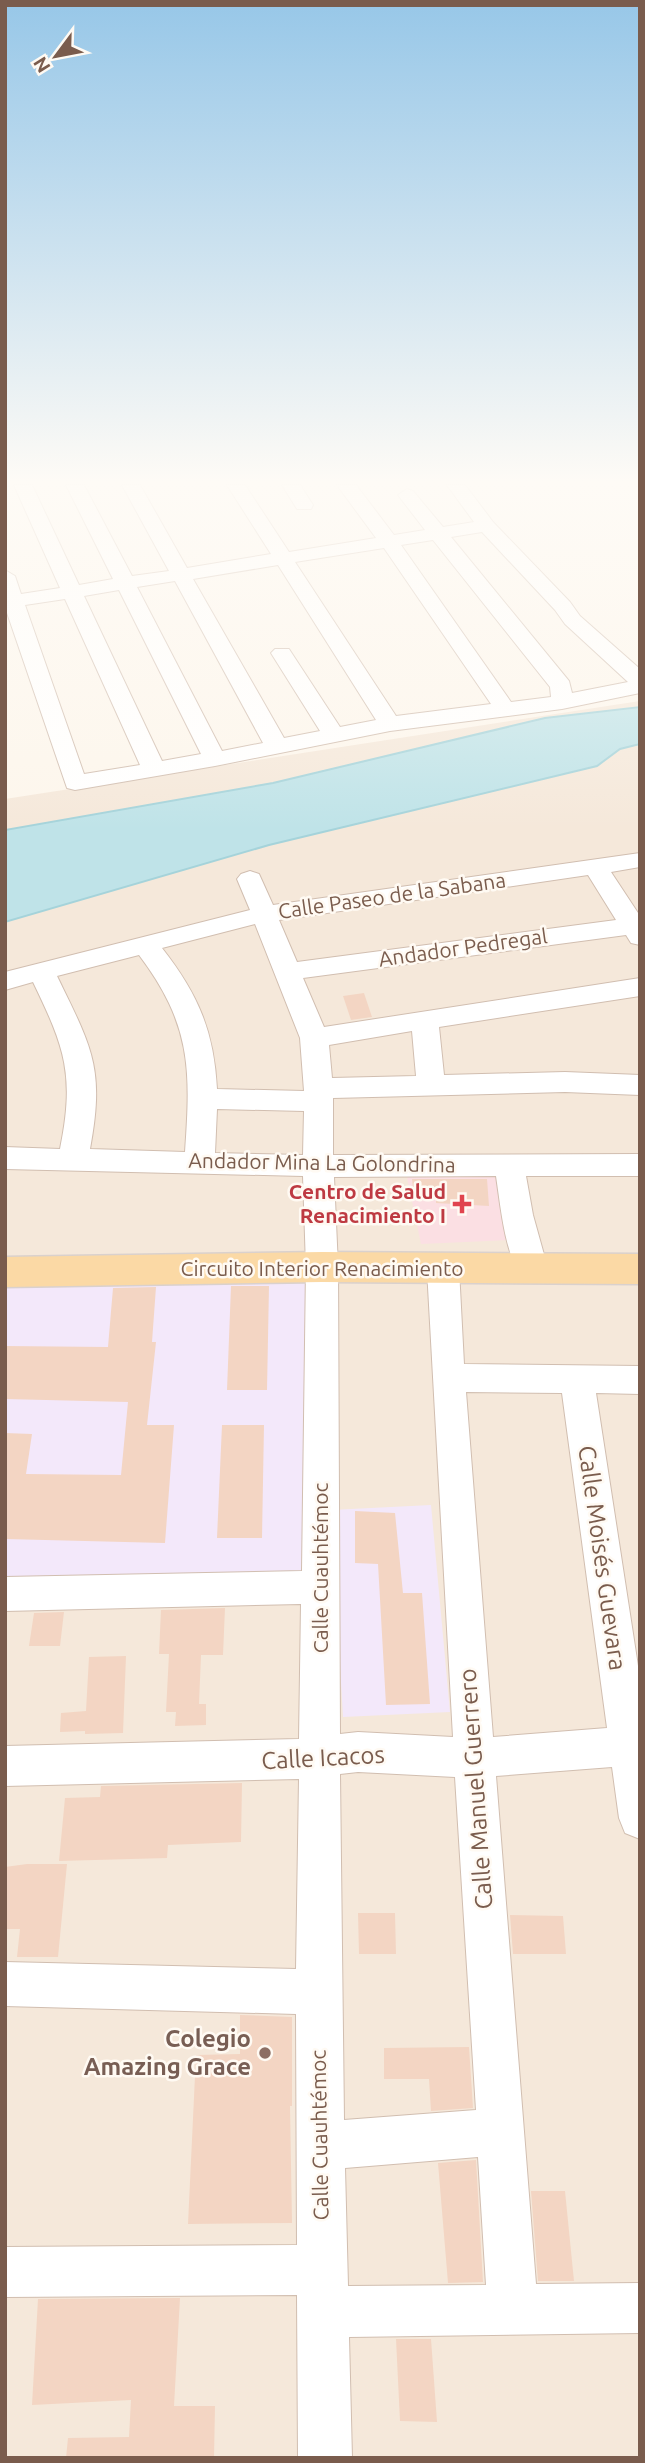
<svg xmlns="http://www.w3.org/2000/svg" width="645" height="2463" font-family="Ubuntu,sans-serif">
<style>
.residential{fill:#f5e8da}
.education{fill:#f3e8fa}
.medical{fill:#fbdfe3}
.water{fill:#bfe3e8;stroke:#a5d3da;stroke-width:2}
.building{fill:#f3d5c3}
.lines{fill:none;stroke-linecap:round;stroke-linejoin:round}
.minor-casing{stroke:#d1beb0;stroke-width:2}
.major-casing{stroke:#dad1cd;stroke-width:3}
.minor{fill:#fff;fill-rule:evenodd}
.major{fill:#fbd9a5;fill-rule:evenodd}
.health-dot{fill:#e0444e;stroke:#fffaf3;stroke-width:2.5}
.education-dot{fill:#8d6e63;stroke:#fffaf3;stroke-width:2.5}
.labels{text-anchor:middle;stroke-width:5;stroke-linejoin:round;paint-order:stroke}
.street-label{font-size:21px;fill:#7a5c4d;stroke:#fffaf3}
.health-label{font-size:21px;font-weight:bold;fill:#be3a42;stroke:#fffaf3;text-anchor:end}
.near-street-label{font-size:24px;fill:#7a5c4d;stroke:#fffaf3}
.near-education-label{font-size:24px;font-weight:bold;fill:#785e54;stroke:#fffaf3;text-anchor:end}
</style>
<rect width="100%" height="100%" fill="#fdf6ec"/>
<polygon class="residential" points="640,701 640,2458 5,2458 5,799"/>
<g class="education">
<polygon points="315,1275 309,1578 5,1587 5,1280"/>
<polygon points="431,1505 450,1712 343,1717 331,1510"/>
</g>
<polygon class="medical" points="405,1168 509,1168 512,1240 421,1244"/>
<polygon class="water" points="640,707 640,744 620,749 597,766 269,845 5,922 5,830 273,783 545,718"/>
<g class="building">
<polygon points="364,993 372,1017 351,1020 343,996"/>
<polygon points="412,1179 487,1179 489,1206 436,1203 436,1198 414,1199"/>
<polygon points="231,1286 269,1286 267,1390 227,1390"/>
<polygon points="156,1287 152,1342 156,1342 147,1425 174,1425 165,1543 5,1539 5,1433 32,1434 26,1474 121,1475 128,1402 5,1399 5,1346 108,1347 113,1288"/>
<polygon points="222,1425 264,1425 262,1538 217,1538"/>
<polygon points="355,1511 395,1513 403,1593 422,1593 430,1704 386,1705 378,1564 355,1563"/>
<polygon points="225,1608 223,1655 201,1655 199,1704 206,1704 206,1725 175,1726 176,1712 166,1712 169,1654 159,1654 161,1610"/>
<polygon points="64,1612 60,1646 29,1646 34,1613"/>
<polygon points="126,1656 123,1733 85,1734 85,1731 60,1732 61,1713 86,1711 89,1657"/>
<polygon points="242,1783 241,1842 168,1845 167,1858 59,1861 65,1798 100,1797 101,1786"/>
<polygon points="27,1864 67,1864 58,1957 17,1957 20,1929 5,1929 5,1867"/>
<polygon points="358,1913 395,1913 396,1954 359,1954"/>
<polygon points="510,1915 563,1916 566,1954 513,1954"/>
<polygon points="240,2015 292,2017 292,2106 290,2106 292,2223 188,2224 196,2055 240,2054"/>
<polygon points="469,2047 473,2108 431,2111 429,2079 384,2079 384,2048"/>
<polygon points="476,2160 483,2282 448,2283 438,2163"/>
<polygon points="531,2191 565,2191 574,2281 538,2281"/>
<polygon points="180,2298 174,2406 215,2406 214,2458 66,2458 68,2438 129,2437 131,2400 32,2405 38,2299"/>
<polygon points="396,2339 431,2339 437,2422 400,2421"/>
</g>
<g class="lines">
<g class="minor-casing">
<g id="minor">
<path d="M 14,485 L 32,485 L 79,585 L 113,579 L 66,485 L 84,485 L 132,576 L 169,571 L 122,485 L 140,485 L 187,568 L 271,554 L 227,485 L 245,485 L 289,552 L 376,538 L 337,485 L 356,485 L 394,535 L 425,530 L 398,495 L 407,489 L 413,491 L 443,527 L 474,522 L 447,485 L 465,485 L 493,522 L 570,602 L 580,616 L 640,669 L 640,693 L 562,709 L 390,731 L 215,766 L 75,790 L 67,788 L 5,607 L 5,570 L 15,576 L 21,594 L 60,588 ZM 482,532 L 555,610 L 565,624 L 628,682 L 572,693 L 569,681 L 451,537 ZM 433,540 L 550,687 L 551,697 L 511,702 L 401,545 ZM 384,548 L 491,704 L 396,716 L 295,562 ZM 278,565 L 376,720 L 340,727 L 289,649 L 275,649 L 271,653 L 320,731 L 284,738 L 193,579 ZM 175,581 L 263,743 L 222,751 L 137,587 ZM 119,590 L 201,754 L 162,761 L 84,596 ZM 65,599 L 140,765 L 84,774 L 25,605 Z"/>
<polygon points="282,485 300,485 313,505 311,509 297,509"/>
<path d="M 640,853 L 640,867 L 611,872 L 640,916 L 640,945 L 631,943 L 626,935 L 303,978 L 324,1027 L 640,978 L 640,996 L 439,1027 L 444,1075 L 565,1072 L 640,1075 L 640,1095 L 565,1092 L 333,1098 L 333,1155 L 640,1154 L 640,1176 L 526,1176 L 533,1215 L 548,1269 L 543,1278 L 532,1281 L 521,1278 C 504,1248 501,1209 496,1176 L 334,1177 L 338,1267 L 340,1734 L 358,1732 L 453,1737 L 427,1269 L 432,1260 L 443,1257 L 454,1260 L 459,1269 L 464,1364 L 640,1366 L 640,1394 L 596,1393 L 640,1679 L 640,1839 L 625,1833 L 619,1818 L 612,1767 L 496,1776 L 536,2284 L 640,2283 L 640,2333 L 349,2337 L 352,2458 L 298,2458 L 297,2295 L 5,2297 L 5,2247 L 297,2245 L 296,2014 L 5,2006 L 5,1962 L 296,1969 L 299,1779 L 5,1786 L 5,1746 L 299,1739 L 301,1604 L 5,1611 L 5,1577 L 302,1571 L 306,1267 L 303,1176 L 5,1169 L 5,1147 L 60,1149 C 75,1075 65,1048 33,982 L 5,990 L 5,972 L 250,910 L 237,879 L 241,874 L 250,871 L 259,874 L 273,905 ZM 588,875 L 616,920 L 297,962 L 279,920 ZM 255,924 L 300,1038 L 304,1091 L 217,1089 C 214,1031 198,994 162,948 ZM 139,955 C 191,1024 191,1068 185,1152 L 90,1149 C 105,1068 92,1048 57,976 ZM 412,1031 L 416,1076 L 332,1078 L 329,1045 ZM 217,1109 L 304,1111 L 303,1155 L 215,1153 ZM 466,1392 L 562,1393 L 607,1728 L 493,1737 ZM 358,1772 L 455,1777 L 476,2110 L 344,2120 L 340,1774 ZM 478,2157 L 486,2285 L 348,2286 L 345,2168 Z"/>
</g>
</g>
<g class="major-casing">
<polygon id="major" points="322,1252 640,1254 640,1284 322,1282 5,1287 5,1257"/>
</g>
<use href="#minor" class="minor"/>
<use href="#major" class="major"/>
</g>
<linearGradient id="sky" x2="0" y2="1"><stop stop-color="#97c7e8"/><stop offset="0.58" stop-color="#fefbf6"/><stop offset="1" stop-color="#fefbf6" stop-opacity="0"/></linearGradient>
<rect width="645" height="830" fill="url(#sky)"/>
<path class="health-dot" d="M458.5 1193.5h7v7h7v7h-7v7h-7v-7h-7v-7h7z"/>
<circle class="education-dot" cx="265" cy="2053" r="7"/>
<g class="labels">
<g class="street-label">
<text transform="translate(392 896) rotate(-8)" y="7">Calle Paseo de la Sabana</text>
<text transform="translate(463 948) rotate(-8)" y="7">Andador Pedregal</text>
<text transform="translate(322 1163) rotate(1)" y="7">Andador Mina La Golondrina</text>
<text x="322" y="1276">Circuito Interior Renacimiento</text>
<text transform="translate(321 1568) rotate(-90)" y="7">Calle Cuauhtémoc</text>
<text transform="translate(320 2135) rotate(-91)" y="7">Calle Cuauhtémoc</text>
</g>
<g class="health-label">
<text x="446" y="1199">Centro de Salud<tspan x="446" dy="24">Renacimiento I</tspan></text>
</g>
<g class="near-street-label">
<text transform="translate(602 1558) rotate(82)" y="8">Calle Moisés Guevara</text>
<text transform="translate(323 1758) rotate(-3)" y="8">Calle Icacos</text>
<text transform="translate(476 1789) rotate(-94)" y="8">Calle Manuel Guerrero</text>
</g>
<g class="near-education-label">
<text x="251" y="2047">Colegio<tspan x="251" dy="28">Amazing Grace</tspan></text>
</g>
</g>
<rect width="645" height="2463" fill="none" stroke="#7a5c4d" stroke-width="14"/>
<g transform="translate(56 56) rotate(238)" stroke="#fffaf3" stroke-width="5" paint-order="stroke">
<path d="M0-5L12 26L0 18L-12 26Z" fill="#7a5c4d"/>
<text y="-10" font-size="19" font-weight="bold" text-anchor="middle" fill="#7a5c4d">N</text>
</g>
</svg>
